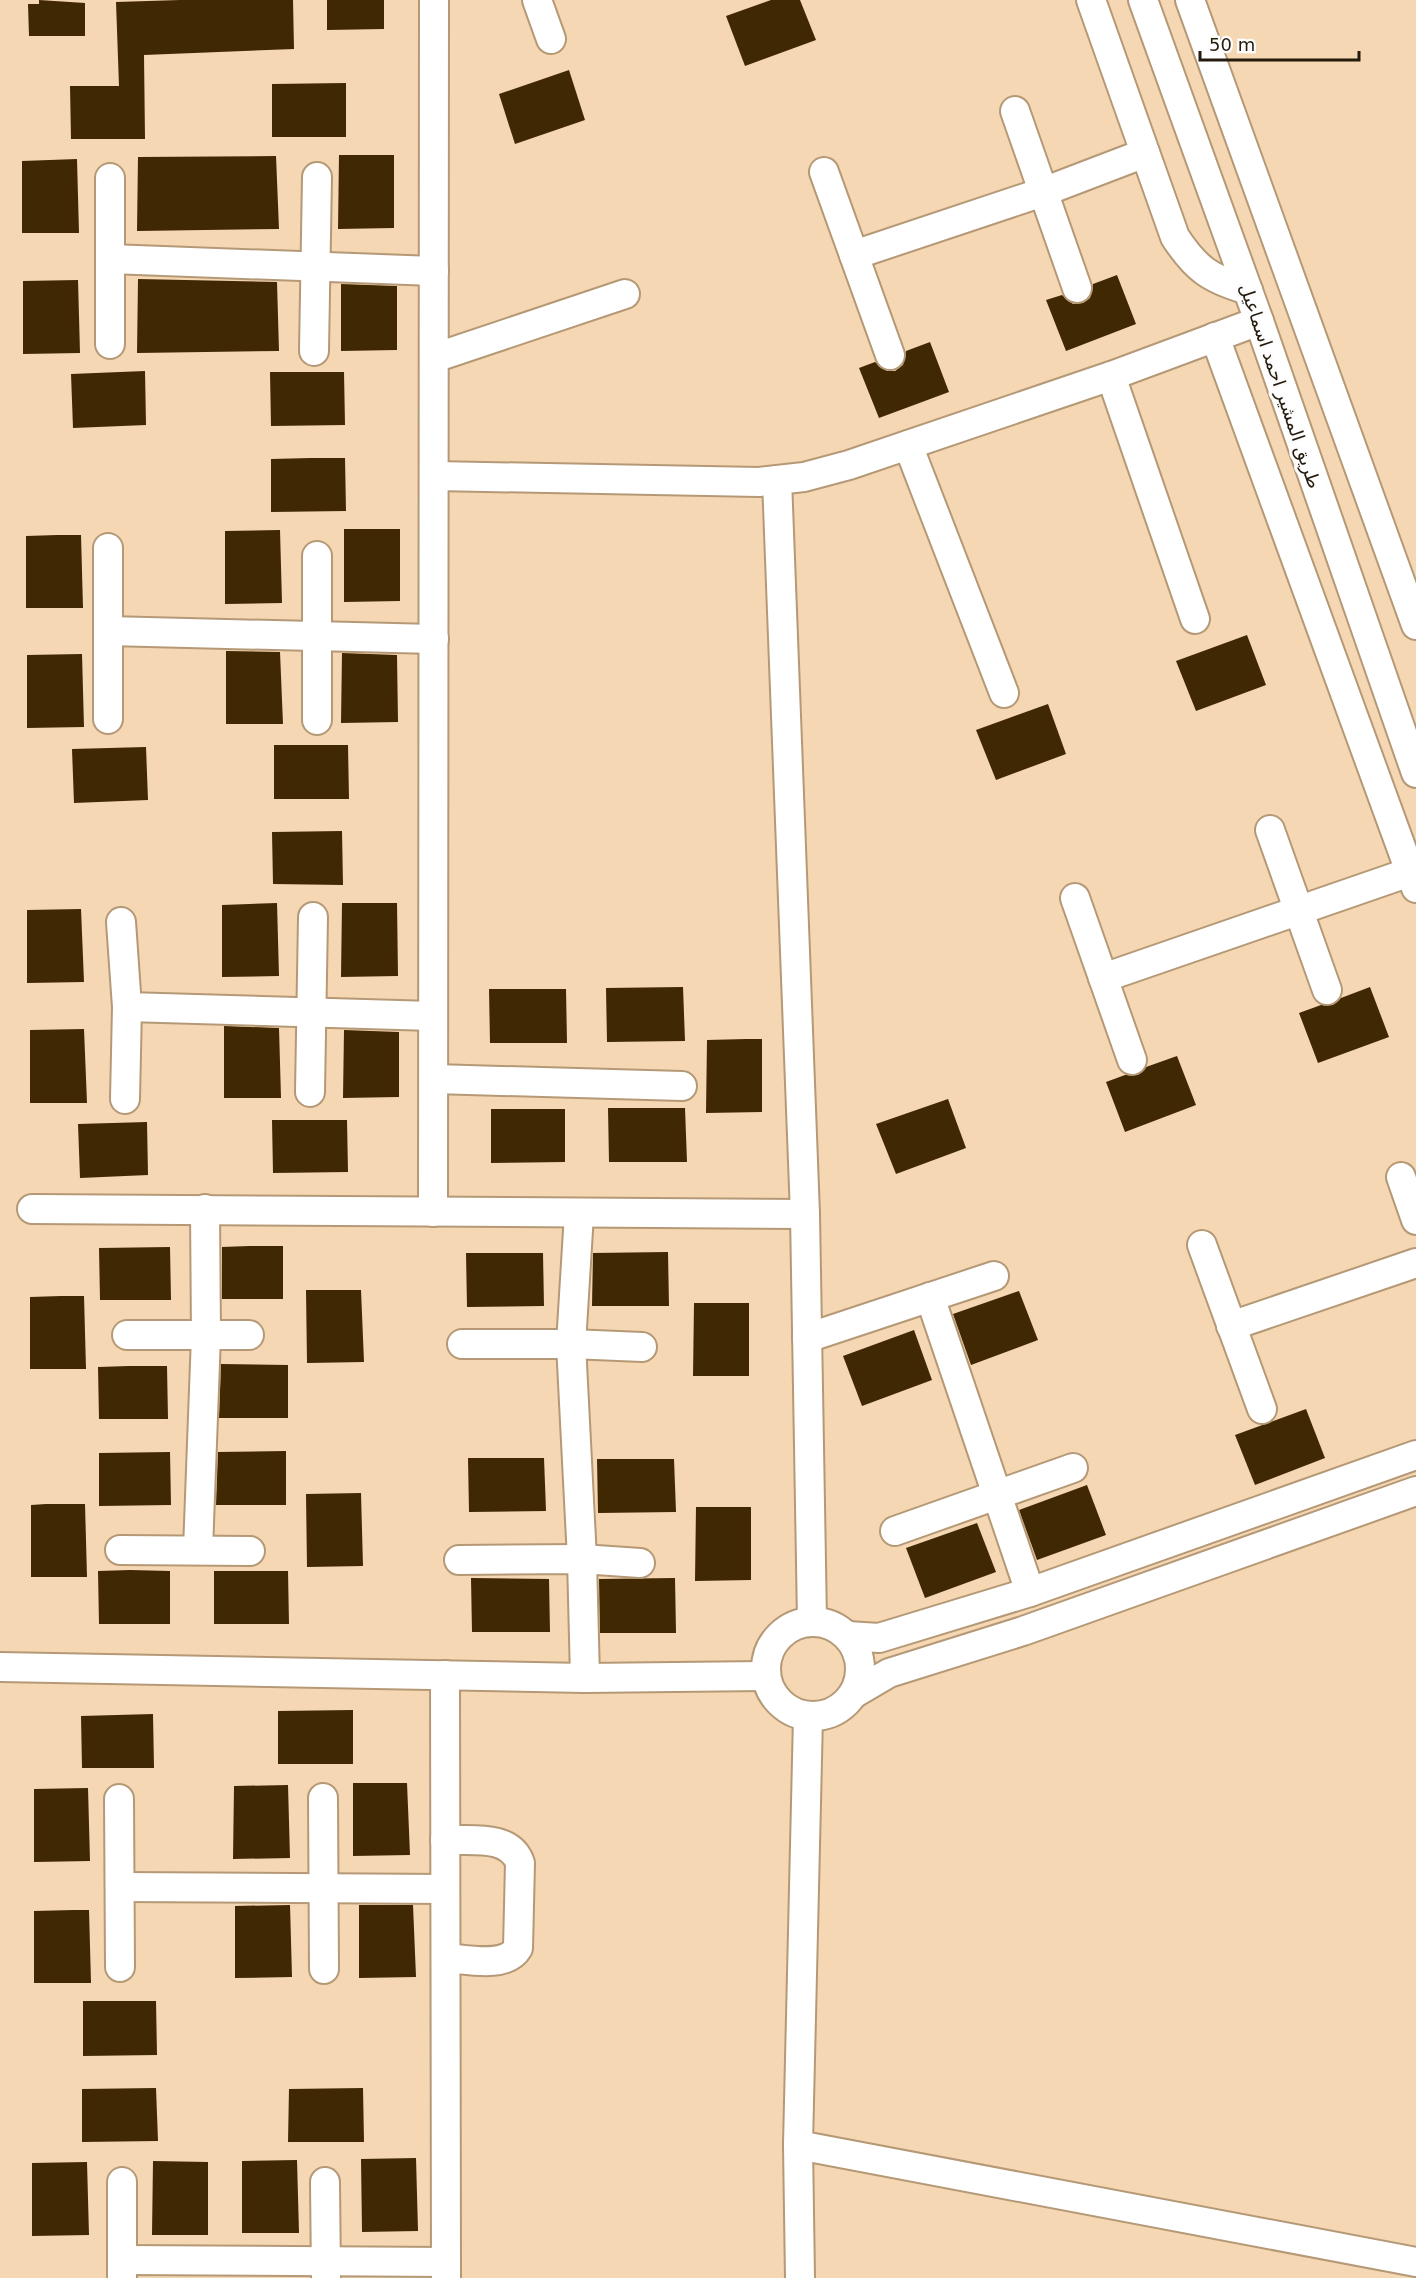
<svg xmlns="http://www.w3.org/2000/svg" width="1416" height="2278" font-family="'DejaVu Sans',Cairo,sans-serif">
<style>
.building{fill:#402803}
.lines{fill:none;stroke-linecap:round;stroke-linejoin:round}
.minor-casing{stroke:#b59976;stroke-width:32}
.minor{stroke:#fff;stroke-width:28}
.labels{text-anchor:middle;stroke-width:6;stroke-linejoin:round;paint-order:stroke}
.street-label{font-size:18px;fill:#251b0d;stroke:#fdfdfd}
</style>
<rect width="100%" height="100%" fill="#f5d7b3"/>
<g class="building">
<polygon points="39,0 85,3 85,36 29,36 28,4 39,4"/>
<polygon points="180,0 293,0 294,49 144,55 145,139 71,139 70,86 119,86 116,2"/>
<polygon points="327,0 384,0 384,29 327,30"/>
<polygon points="771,0 800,0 816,40 745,66 726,16"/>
<polygon points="569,70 585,120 515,144 499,94"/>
<polygon points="346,83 346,137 272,137 272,84"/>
<polygon points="339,155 394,155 394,228 338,229"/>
<polygon points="276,156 279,229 137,231 138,157"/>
<polygon points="77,159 79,233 22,233 22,161"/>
<polygon points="1117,275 1136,324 1066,351 1046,300 1062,295 1073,304 1083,303 1090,298 1093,284"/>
<polygon points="138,279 277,282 279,351 137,353"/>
<polygon points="78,280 80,353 23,354 23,281"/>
<polygon points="341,284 397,286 397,350 341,351"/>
<polygon points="930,342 949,392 879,418 859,368 875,362 887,371 895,371 903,365 906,351"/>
<polygon points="145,371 146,425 73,428 71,374"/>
<polygon points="270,372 344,372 345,425 271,426"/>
<polygon points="311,458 345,458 346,511 271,512 271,459"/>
<polygon points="344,529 400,529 400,601 344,602"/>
<polygon points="280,530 282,603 225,604 225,531"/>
<polygon points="57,535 81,535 83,608 26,608 26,536"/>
<polygon points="1247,635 1266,685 1196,711 1176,661"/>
<polygon points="226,651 280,652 283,724 226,724"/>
<polygon points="342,653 397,655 398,722 341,723"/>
<polygon points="82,654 84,727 27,728 27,655"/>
<polygon points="1048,704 1066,754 996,780 976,730"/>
<polygon points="274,745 348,745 349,799 274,799"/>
<polygon points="146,747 148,800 74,803 72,749"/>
<polygon points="342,831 343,885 273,884 272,832"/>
<polygon points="277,903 279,976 222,977 222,905"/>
<polygon points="342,903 397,903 398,976 341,977"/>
<polygon points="81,909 84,982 27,983 27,910"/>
<polygon points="683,987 685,1041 607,1042 606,988"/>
<polygon points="1370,987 1389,1037 1318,1063 1299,1013 1321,1005 1333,1005 1341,998"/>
<polygon points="489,989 566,989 567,1043 490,1043"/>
<polygon points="224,1026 279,1028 281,1098 224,1098"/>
<polygon points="84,1029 87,1103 30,1103 30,1030"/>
<polygon points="344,1030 399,1032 399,1097 343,1098"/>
<polygon points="746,1039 762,1039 762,1112 706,1113 707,1040"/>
<polygon points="1177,1056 1196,1105 1125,1132 1106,1082 1125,1075 1138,1075 1146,1067"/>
<polygon points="948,1099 966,1148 896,1174 876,1124"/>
<polygon points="608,1108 685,1108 687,1162 609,1162"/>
<polygon points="491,1109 565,1109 565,1162 491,1163"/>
<polygon points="272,1120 347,1120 348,1172 273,1173"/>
<polygon points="147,1122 148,1175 80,1178 78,1124"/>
<polygon points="249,1246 283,1246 283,1299 222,1299 222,1247"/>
<polygon points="170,1247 171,1300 100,1300 99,1248"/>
<polygon points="668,1252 669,1306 592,1306 593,1253"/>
<polygon points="466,1253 543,1253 544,1306 467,1307"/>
<polygon points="306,1290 361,1290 364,1362 307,1363"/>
<polygon points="1019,1291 1038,1340 971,1365 953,1314"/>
<polygon points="61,1296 84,1296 86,1369 30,1369 30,1297"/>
<polygon points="694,1303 749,1303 749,1376 693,1376"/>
<polygon points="914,1330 932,1380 862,1406 843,1356"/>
<polygon points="221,1364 288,1365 288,1418 219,1418"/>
<polygon points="129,1366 167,1366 168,1419 99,1419 98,1367"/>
<polygon points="1306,1409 1325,1458 1255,1485 1235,1435"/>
<polygon points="286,1451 286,1505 216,1505 218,1452"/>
<polygon points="170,1452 171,1505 99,1506 99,1453"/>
<polygon points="468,1458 544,1458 546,1511 469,1512"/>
<polygon points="597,1459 674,1459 676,1512 598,1513"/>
<polygon points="1087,1485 1106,1535 1037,1560 1019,1510"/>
<polygon points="361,1493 363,1566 307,1567 306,1494"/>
<polygon points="46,1504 85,1504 87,1577 31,1577 31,1505"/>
<polygon points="696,1507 751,1507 751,1580 695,1581"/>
<polygon points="977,1523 996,1572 925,1598 906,1548"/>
<polygon points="130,1570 170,1571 170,1624 99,1624 98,1571"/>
<polygon points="214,1571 288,1571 289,1624 214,1624"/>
<polygon points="471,1578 549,1579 550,1632 472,1632"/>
<polygon points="675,1578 676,1633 600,1633 599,1579"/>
<polygon points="353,1710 353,1764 278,1764 278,1711"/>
<polygon points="153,1714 154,1768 82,1768 81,1716"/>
<polygon points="353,1783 407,1783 410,1855 353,1856"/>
<polygon points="288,1785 290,1858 233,1859 234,1786"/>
<polygon points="88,1788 90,1861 34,1862 34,1789"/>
<polygon points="290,1905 292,1977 235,1978 235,1906"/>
<polygon points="359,1905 413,1905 416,1977 359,1978"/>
<polygon points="74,1910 89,1910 91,1983 34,1983 34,1911"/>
<polygon points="83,2001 156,2001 157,2055 83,2056"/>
<polygon points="156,2088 158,2141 82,2142 82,2089"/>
<polygon points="363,2088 364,2142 288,2142 289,2089"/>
<polygon points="416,2158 418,2231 362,2232 361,2159"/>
<polygon points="297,2160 299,2233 242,2233 242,2161"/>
<polygon points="153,2161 208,2162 208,2235 152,2235"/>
<polygon points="87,2162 89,2235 32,2236 32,2163"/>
</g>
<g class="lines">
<g class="minor-casing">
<g id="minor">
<polyline points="537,0 551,39"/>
<path d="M 1091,0 L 1175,237 C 1196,269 1210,279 1248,290"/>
<polyline points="1143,0 1259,321 1416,773"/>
<polyline points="1190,0 1416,625"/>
<polyline points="1015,111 1077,288"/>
<polyline points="824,172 890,355"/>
<polyline points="854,255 1043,192 1145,153"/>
<polyline points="110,259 434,271"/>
<polyline points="1215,337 1416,888"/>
<polyline points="110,344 110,178"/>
<polyline points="314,351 317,177"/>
<polyline points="434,358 625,294"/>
<polyline points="1111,376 1195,619"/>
<polyline points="908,445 1004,693"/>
<polyline points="434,476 759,482 804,477 849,465 1111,376 1259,321"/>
<polyline points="777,480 805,1214 812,1621"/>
<polyline points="317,556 317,720"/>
<polyline points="108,631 434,639"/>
<polyline points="108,719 108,548"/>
<polyline points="1270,830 1327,990"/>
<polyline points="1075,898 1132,1060"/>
<polyline points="121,922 127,1007 125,1099"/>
<polyline points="1103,978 1410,872"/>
<polyline points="127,1007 433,1016"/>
<polyline points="434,1079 682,1086"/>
<polyline points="310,1092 313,917"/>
<polyline points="1401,1177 1416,1220"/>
<polyline points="32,1209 805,1214"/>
<polyline points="433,1212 434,0"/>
<polyline points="579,1214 571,1344 582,1559 585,1678"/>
<polyline points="1202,1245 1262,1409"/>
<polyline points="930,1297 1030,1592"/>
<polyline points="1231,1326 1416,1263"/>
<polyline points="127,1335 249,1335"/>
<polyline points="807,1338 994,1276"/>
<polyline points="462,1344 571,1344 642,1347"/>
<polyline points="895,1531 1073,1468"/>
<polyline points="120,1550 250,1551"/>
<polyline points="198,1550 206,1336 205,1209"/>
<polyline points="459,1560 582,1559 640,1563"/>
<circle cx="813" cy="1669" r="47"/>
<polyline points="848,1636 879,1638 1030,1592 1416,1455"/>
<polyline points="0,1667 585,1678 766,1676"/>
<polyline points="445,1675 446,2278"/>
<polyline points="855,1693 889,1673 1023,1631 1416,1491"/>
<polyline points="323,1798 324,1969"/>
<polyline points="119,1799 120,1967"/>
<path d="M 445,1840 C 471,1841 510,1834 520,1863 L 518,1948 C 506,1969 466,1959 446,1958"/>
<polyline points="120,1887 445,1889"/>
<polyline points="798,2145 1416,2262"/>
<polyline points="122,2182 122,2278"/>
<polyline points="325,2182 326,2278"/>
<polyline points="122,2260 446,2262"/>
<polyline points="800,2278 798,2145 808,1717"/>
</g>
</g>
<use href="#minor" class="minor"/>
</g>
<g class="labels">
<g class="street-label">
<text transform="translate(1280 386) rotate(71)" y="6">طريق المشير احمد اسماعيل</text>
</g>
</g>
<path d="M1200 51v9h159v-9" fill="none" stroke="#251b0d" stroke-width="3"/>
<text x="1209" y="51" font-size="18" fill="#251b0d" stroke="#fdfdfd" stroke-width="4.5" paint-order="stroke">50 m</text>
</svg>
